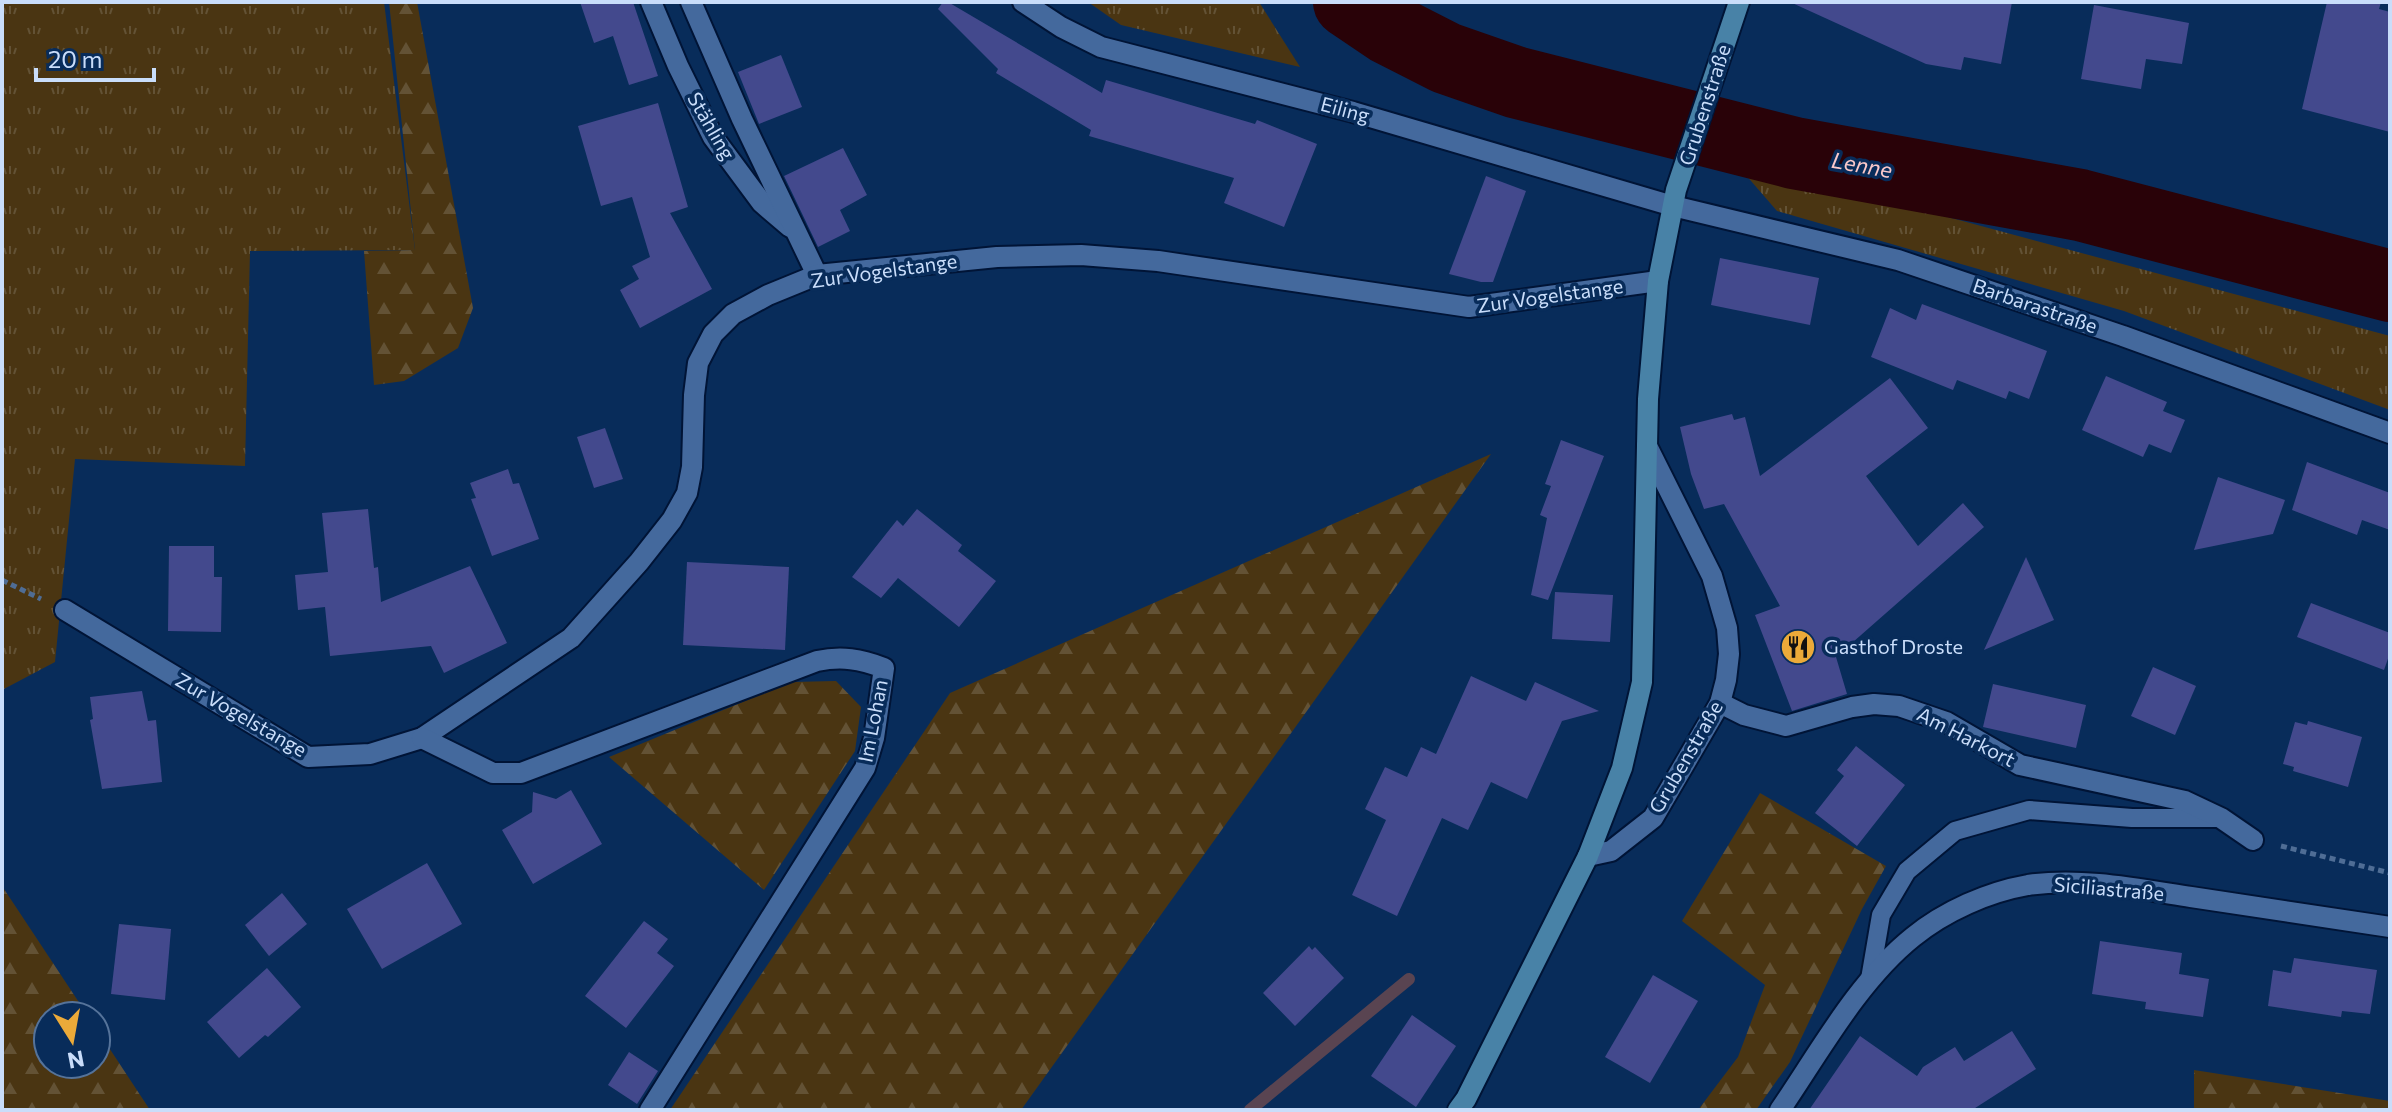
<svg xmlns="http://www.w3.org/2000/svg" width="2392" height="1112" font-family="Commissioner,sans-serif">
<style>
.grass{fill:url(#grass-tufts)}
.forest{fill:url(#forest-firs)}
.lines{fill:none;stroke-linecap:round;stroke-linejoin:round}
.stream{stroke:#594451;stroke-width:12}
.river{stroke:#290208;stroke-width:72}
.building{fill:#43498d}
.lane-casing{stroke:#001436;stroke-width:22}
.street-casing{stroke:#001436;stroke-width:24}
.secondary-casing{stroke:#001436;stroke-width:24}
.path{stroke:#4f6d95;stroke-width:5;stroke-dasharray:6 4;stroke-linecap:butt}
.lane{stroke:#44699d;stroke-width:18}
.street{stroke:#44699d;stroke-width:20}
.secondary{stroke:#4882a7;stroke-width:20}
.labels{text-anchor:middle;stroke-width:7;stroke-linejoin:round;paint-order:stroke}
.street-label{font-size:20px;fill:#c9ddfa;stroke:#082c5a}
.poi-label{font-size:20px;fill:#c9ddfa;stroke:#082c5a;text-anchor:start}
.water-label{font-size:22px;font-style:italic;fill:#fbc9ca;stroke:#082c5a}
</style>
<defs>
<pattern id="grass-tufts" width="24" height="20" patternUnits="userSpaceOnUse" patternTransform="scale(2)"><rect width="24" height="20" fill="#4a3512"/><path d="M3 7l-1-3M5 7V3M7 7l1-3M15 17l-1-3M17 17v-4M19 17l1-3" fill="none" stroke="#635235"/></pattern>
<pattern id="forest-firs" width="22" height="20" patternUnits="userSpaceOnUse" patternTransform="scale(2)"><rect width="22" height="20" fill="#4a3512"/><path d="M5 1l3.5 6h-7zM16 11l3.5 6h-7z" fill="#635235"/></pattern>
</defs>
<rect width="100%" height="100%" fill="#082c5a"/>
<g class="grass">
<polygon points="2,2 384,2 415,250 250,251 245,466 75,459 55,662 2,690"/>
<polygon points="1088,2 1259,2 1300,67 1121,25"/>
<polygon points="1732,159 2390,336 2390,410 2124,311 1777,211"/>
</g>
<g class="forest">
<polygon points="389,2 417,2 473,308 458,348 404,381 374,385 364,251 415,250"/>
<polygon points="1491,454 1021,1110 670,1110 950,693"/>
<polygon points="836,681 861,707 855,751 764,890 609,757 791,682"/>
<polygon points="1760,793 1886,866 1862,909 1790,1062 1756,1110 1698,1110 1738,1057 1765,985 1682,921"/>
<polygon points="2,886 88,1016 48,1016 48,1064 96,1064 96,1028 150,1110 2,1110"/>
<polygon points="2194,1070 2390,1101 2390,1110 2194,1110"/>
</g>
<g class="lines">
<polyline class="stream" points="1250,1110 1409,979"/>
<polyline class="river" points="1349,2 1389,29 1446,58 1515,82 1794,153 2080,205 2390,286"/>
</g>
<g class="building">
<polygon points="580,2 633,2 658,76 629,85 613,36 594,43"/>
<polygon points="943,2 948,2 1102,93 1106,80 1255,124 1257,120 1317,144 1284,227 1224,203 1234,178 1089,136 1091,130 996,73 998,69 938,9"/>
<polygon points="1790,2 2012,2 2001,64 1964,57 1961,70 1926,64"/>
<polygon points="2327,2 2381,2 2379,9 2390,12 2390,132 2302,109"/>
<polygon points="2094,5 2189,23 2182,64 2146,59 2141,89 2081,79"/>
<polygon points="781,55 802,107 759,124 738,72"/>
<polygon points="658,103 688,207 670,213 712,289 640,328 620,290 639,279 632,266 650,257 632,197 601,206 578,126"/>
<polygon points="843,148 867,195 840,210 850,231 818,247 784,176"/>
<polygon points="1486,176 1526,191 1493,282 1481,282 1449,274"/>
<polygon points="1720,258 1819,278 1810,325 1711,305"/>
<polygon points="1922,304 2047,351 2029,399 2009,391 2006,399 1957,380 1953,390 1871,357 1890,308 1916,320"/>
<polygon points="2106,376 2167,402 2163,411 2185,420 2171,453 2149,444 2143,457 2082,430"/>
<polygon points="1890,378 1928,428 1866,476 1918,546 1963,503 1984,527 1836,657 1847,694 1792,711 1755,615 1780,606 1724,504 1704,509 1691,474 1680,427 1732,414 1734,420 1745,417 1760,476"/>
<polygon points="605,428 623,479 594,488 577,437"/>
<polygon points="1561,440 1604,456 1548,600 1531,595 1547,518 1540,515 1551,486 1545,484"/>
<polygon points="2307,462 2390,493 2390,530 2362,520 2357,535 2292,510"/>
<polygon points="508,469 513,484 519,483 539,539 492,556 471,499 476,498 470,483"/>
<polygon points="2218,477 2285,500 2273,534 2194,550"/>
<polygon points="368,509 374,568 378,567 381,602 470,566 507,643 444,673 431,646 330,656 325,607 298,610 295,575 328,572 322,513"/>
<polygon points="917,509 962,545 958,551 996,581 959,627 898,578 881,598 852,577 897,520 903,526"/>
<polygon points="169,546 214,546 214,577 222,577 221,632 168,631"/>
<polygon points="2026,557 2054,620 1984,650"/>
<polygon points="687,562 789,567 785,650 683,645"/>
<polygon points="1555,592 1613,595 1610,642 1552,639"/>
<polygon points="2311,603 2390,633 2390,653 2384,670 2297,637"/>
<polygon points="2153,667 2196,686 2175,735 2131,716"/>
<polygon points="1471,676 1526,701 1535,682 1599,711 1562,721 1527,799 1491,782 1468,830 1442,818 1397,916 1352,895 1386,820 1365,809 1385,767 1407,777 1421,747 1436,754"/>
<polygon points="1993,684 2086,705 2076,748 1983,727"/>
<polygon points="142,691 148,721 156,720 162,782 102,789 90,720 93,719 90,697"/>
<polygon points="2308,721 2362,737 2348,787 2293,771 2294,767 2283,764 2295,722 2307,725"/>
<polygon points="1856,746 1905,785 1857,846 1815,813 1844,776 1837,770"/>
<polygon points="571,790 602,844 533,884 502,830 532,812 533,792 556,799"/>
<polygon points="427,863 462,924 382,969 347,909"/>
<polygon points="282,893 307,924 269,956 245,925"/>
<polygon points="644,921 668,939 657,953 674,966 626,1028 585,996"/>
<polygon points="119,924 171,929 165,1000 111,994"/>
<polygon points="2100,941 2182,953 2179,974 2209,979 2203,1017 2145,1009 2146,1002 2092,994"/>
<polygon points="1309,946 1312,950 1315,947 1344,978 1295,1026 1263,993"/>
<polygon points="2294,958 2377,970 2370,1014 2342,1011 2341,1017 2268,1006 2273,970 2291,973"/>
<polygon points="267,968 301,1007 268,1037 265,1035 239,1058 207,1022"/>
<polygon points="1653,975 1698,1001 1650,1083 1605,1057"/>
<polygon points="1412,1015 1456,1046 1416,1107 1371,1076"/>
<polygon points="2012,1031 2036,1069 1972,1110 1809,1110 1860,1036 1917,1076 1923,1067 1955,1047 1964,1061"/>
<polygon points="629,1052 658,1071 637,1104 608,1085"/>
</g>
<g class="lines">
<g class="lane-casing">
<polyline id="lane" points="1870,979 1881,915 1907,871 1955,831 2029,810 2132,818 2221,818"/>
</g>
<g class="street-casing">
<g id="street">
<polyline points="651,2 678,66 713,137 762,203 790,227"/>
<polyline points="691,2 742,119 817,275"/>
<polyline points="1023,2 1061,27 1101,47 1353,112 1673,206 1898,260 2123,336 2390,433"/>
<polyline points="65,610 308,757 370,754 422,738 571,638 639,562 672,520 687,493 692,467 694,395 698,363 713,334 733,314 768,295 817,275 997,257 1081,255 1158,261 1469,307 1658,281"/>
<polyline points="1720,703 1744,715 1786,726 1852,707 1874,704 1899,706 1946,722 2020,765 2185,801 2221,818 2253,840"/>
<path d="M 422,738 L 493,773 L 521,773 L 817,661 C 842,656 860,659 884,668 L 874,738 L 865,768 L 650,1110"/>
<polyline points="1588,856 1611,851 1653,818 1720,703 1726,680 1729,654 1727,628 1712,576 1647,446"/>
<path d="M 1780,1110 C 1819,1053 1858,981 1913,937 C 1945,911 1988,892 2028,885 C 2081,877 2139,889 2191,897 C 2258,907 2324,917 2390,927"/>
</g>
</g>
<g class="secondary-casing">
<polyline id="secondary" points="1458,1110 1466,1099 1588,856 1622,768 1642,682 1648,399 1658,281 1676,190 1739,2"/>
</g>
<g class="path">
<polyline points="2,580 41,599"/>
<polyline points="2281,846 2390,873"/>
</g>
<use href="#lane" class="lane"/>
<use href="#street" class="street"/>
<use href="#secondary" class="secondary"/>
</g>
<defs>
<g id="restaurant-disc" transform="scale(1.8)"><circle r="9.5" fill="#ebaa39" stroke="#082c5a"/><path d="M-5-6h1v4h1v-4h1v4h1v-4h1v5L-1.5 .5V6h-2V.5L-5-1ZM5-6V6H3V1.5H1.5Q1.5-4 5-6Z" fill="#111"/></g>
</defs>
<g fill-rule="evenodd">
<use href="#restaurant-disc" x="1798" y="647"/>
</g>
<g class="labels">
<g class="street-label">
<text transform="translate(1705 105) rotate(-72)" y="7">Grubenstraße</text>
<text transform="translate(1345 110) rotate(15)" y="7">Eiling</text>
<text transform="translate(711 126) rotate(60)" y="7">Stähling</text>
<text transform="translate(884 271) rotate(-8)" y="7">Zur Vogelstange</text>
<text transform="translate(1550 296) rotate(-8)" y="7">Zur Vogelstange</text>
<text transform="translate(2035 306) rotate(19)" y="7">Barbarastraße</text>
<text transform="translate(241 715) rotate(30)" y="7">Zur Vogelstange</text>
<text transform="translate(873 721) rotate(-79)" y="7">Im Lohan</text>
<text transform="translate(1966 737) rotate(27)" y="7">Am Harkort</text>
<text transform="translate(1686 757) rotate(-60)" y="7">Grubenstraße</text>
<text transform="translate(2109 889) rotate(5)" y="7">Siciliastraße</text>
</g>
<g class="poi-label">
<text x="1824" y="654">Gasthof Droste</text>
</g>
<g class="water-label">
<text transform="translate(1862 165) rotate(10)" y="8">Lenne</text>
</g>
</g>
<rect width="2392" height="1112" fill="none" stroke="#c9ddfa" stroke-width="8"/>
<g transform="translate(72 1040) rotate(169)"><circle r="38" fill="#082c5a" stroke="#55739a" stroke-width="2"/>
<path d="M0-6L14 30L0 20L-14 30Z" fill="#ebaa39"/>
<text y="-12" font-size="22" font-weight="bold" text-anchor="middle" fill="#c9ddfa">N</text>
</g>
<path d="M36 68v12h118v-12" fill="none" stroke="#c9ddfa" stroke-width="4"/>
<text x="48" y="68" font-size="24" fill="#c9ddfa" stroke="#082c5a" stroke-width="6" paint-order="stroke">20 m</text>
</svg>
